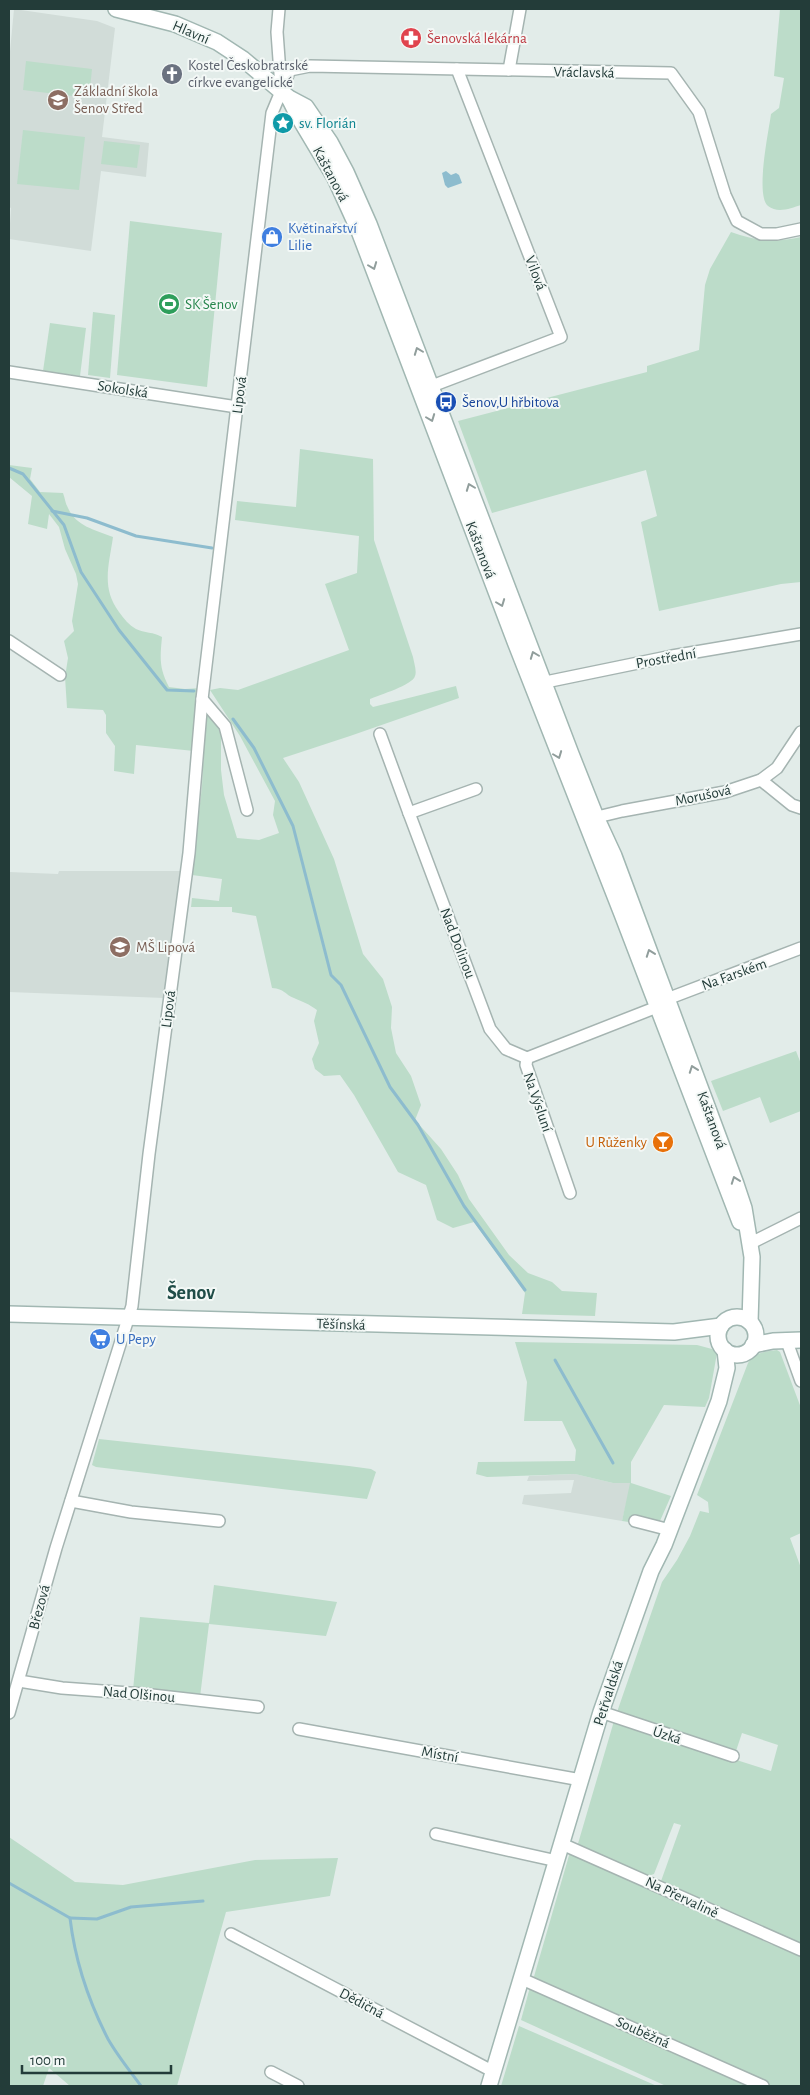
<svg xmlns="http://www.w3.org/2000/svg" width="810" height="2095" font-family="'Alegreya Sans',sans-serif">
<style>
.built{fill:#d1dcd8}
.green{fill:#bcdcc9}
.water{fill:#8dbcce}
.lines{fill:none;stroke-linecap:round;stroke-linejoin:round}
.stream{stroke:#8dbcce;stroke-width:3}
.street-casing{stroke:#a5b4b1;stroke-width:14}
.secondary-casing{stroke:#a1b7b2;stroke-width:18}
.street{stroke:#fff;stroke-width:11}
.secondary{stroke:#fff;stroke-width:15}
.oneway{stroke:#919e9c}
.labels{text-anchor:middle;stroke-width:4;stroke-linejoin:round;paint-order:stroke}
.street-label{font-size:15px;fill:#233c39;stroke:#f3f8f6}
.health-label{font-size:15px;fill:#be3a42;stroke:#f3f8f6;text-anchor:start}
.worship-label{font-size:15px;fill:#5b616d;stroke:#f3f8f6;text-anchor:start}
.education-label{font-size:15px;fill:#785e54;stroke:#f3f8f6;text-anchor:start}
.culture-label{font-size:15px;fill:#0d838f;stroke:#f3f8f6;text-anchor:start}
.shop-label{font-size:15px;fill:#366cbe;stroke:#f3f8f6;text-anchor:start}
.leisure-label{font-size:15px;fill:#27864d;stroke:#f3f8f6;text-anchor:start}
.transit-label{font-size:15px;fill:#164399;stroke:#f3f8f6;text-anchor:start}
.food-label{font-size:15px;fill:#c56008;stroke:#f3f8f6;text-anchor:end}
.district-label{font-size:20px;font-weight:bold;fill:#204d48;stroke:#f3f8f6}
</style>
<rect width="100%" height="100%" fill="#e2ece9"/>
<g class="built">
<polygon points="14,9 97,21 115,28 102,137 149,143 146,177 101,171 91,251 9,239 11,208 9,207 9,62"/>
<polygon points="59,871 180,871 164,998 9,992 9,872 58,874"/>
<polygon points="575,1474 613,1483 631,1483 622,1521 522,1504 524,1495 571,1493 574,1480 527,1481 529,1476"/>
</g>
<g class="green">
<path d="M 780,9 L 801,9 L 801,205 C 791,208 778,214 768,206 C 755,195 769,130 771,114 L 779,108 L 784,78 L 774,76 Z"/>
<polygon points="26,61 92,69 89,98 23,90"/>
<polygon points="23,130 85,137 79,190 17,184"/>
<polygon points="104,141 140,145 137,168 101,164"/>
<polygon points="130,221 222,233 207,387 117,375"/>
<path d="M 731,232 C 757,241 774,243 801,237 L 801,582 L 781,584 L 659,611 L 641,522 L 657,516 L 646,470 L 492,513 L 458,421 L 647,372 L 647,366 L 699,350 L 705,285 L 710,269 Z"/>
<polygon points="93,312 115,315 110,378 88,375"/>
<polygon points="50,323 86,328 80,376 43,371"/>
<path d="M 300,449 L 373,459 L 374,540 L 413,657 C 414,663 417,671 415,676 C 413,685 379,695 370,699 L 370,704 L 373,707 L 456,686 L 459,698 L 350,736 L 283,758 L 299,782 L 334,859 L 363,954 L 383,979 L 392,1007 L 391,1028 L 396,1053 L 411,1076 L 421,1105 L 415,1120 L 441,1149 L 458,1175 L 469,1199 L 509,1255 L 528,1273 L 552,1282 L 562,1291 L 597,1293 L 595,1316 L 522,1314 L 525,1293 L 474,1222 L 453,1228 L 437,1220 L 426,1185 L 398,1172 L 354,1095 L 340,1075 L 324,1076 L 315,1069 L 312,1059 L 319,1043 L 314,1021 L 317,1010 C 309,1004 303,1002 294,998 C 284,994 285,989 272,988 L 256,916 L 232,912 L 232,907 L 191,907 L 192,898 L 219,901 L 222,879 L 192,875 L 202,786 L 206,709 L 217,721 L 221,730 L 221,770 L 224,795 L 237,838 L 259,840 L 279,833 L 273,815 L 275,801 L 240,736 L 210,690 L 220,688 L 238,690 L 349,650 L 325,584 L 357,573 L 359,536 L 235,520 L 237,501 L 296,507 Z"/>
<path d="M 9,465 L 32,468 L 30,479 L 40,492 L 63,493 C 65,498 65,503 68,508 C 76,526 95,530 113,537 C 109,565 101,588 119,612 C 124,619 129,625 136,629 C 144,633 154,632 162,637 C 160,658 159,668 169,687 L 185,689 L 201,688 L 194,751 L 136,745 L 134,774 L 114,771 L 115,746 L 106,733 L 106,715 L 103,710 L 67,708 L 65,677 L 68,658 L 64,641 L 74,631 L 72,621 L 78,584 L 76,574 L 65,549 L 59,527 L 49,514 L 47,529 L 28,524 L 32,496 L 9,477 Z"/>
<polygon points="796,1051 801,1064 801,1111 770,1123 760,1097 723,1111 711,1081"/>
<polygon points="515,1342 697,1345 712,1349 717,1353 709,1398 705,1407 664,1405 631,1462 631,1483 671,1496 656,1530 642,1524 622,1521 630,1483 613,1483 575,1474 487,1477 476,1474 478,1462 575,1461 576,1450 562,1421 524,1421 527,1382"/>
<path d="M 777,1350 L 780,1352 L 801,1408 L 801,1533 L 790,1538 L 801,1568 L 801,1945 L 660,1884 L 681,1825 L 674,1823 L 654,1874 L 645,1877 L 577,1847 L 614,1721 L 771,1771 L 778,1745 L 742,1733 L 735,1754 L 616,1715 L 662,1582 L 677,1560 L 690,1536 L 700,1511 L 709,1513 L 708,1502 L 697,1495 L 748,1363 C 755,1353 765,1351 777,1350 Z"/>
<polygon points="99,1439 349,1466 371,1469 376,1472 367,1499 96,1467 92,1465"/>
<polygon points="214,1585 337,1602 326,1636 209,1624 200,1697 133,1690 140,1617 209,1623"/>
<polygon points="9,1837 75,1882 123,1885 255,1860 338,1858 330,1896 226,1912 177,2086 70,2086 49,2068 43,2086 9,2086"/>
<polygon points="570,1852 641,1882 768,1943 773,1945 777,1941 801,1951 801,2086 770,2086 533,1980"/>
<polygon points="530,1987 751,2086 666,2086 521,2020"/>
<polygon points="519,2026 657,2086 501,2086"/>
</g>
<polygon class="water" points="446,171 451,175 456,173 459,175 462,183 448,188 445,185 442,173"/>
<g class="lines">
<g class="stream">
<polyline points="9,468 23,474 64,525 81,572 119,630 167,690 194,691"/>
<polyline points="52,511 87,518 136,536 212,548"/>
<polyline points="233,719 254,748 293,826 331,975 341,985 390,1087 418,1125 464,1206 525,1290"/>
<polyline points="555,1360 613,1463"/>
<path d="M 9,1883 L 70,1918 C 75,1961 88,2000 108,2039 C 117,2055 130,2071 141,2086"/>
<polyline points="70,1918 97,1919 131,1907 203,1901"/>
</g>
<g class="street-casing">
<g id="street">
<polyline points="279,9 277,32 281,87"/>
<polyline points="509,70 520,9"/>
<polyline points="9,372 237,407"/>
<polyline points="424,389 561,337 457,69"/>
<polyline points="9,641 60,675"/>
<polyline points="536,684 672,656 801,634"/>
<polyline points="202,699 225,726 247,810"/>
<polyline points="380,734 409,813 476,789"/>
<polyline points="761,780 777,768 801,732"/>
<polyline points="409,813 490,1029 506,1049 527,1058"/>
<polyline points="589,819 622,811 725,792 761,780 792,805 801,808"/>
<polyline points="570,1193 526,1065 527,1058 657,1007 667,999 801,948"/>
<polyline points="749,1244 801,1218"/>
<polyline points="786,1339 801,1381"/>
<polyline points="71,1501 131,1512 219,1521"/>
<polyline points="635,1521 670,1530"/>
<polyline points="19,1681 62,1688 143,1694 258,1707"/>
<polyline points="601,1712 733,1756"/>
<polyline points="9,1713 56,1548 132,1306 149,1154 189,853 202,699 272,113 290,70 310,66 671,73 699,112 725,195 737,221 761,234 777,234 801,229"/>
<polyline points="299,1729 581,1780"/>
<polyline points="436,1834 557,1861"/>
<polyline points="562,1844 801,1950"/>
<polyline points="231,1934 494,2072"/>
<polyline points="522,1979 763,2086"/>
<polyline points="271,2072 298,2086"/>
</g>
</g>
<g class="secondary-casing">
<g id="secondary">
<polyline points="116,9 175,24 217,42 243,59 289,98 306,107 330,142 346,172 369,224 571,754 596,817 614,856 736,1184 744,1208 752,1257 750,1322"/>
<polyline points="289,98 298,116 335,178 359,231 516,644 622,914 740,1222"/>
<polyline points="9,1314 674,1332 721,1326"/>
<circle cx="737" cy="1336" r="19"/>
<polyline points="753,1345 773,1341 801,1340"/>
<polyline points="489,2086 601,1712 651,1571 664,1545 719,1401 727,1368 725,1350"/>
</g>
</g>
<use href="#street" class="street"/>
<use href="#secondary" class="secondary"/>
</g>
<defs><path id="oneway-chevron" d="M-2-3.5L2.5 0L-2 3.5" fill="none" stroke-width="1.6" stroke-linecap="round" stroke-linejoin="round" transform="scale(1.25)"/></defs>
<g class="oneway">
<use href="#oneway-chevron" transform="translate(373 266) rotate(69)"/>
<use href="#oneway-chevron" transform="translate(418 351) rotate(-111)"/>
<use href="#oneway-chevron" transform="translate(431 418) rotate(69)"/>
<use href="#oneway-chevron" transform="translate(470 487) rotate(-111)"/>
<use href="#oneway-chevron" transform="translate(501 603) rotate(69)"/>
<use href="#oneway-chevron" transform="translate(534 655) rotate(-111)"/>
<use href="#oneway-chevron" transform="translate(558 755) rotate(69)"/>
<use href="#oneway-chevron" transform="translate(650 953) rotate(-110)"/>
<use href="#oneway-chevron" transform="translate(693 1069) rotate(-110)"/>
<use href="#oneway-chevron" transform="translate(735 1180) rotate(-110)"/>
</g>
<defs>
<g id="pharmacy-disc" transform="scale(1.125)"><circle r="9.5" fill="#e0444e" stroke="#f3f8f6"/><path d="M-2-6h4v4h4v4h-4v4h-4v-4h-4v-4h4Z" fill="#fff"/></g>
<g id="church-disc" transform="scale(1.125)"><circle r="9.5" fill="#6b7280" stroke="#f3f8f6"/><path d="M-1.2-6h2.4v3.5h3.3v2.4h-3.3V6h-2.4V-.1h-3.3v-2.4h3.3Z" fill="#fff"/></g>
<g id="school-disc" transform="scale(1.125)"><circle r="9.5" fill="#8d6e63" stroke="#f3f8f6"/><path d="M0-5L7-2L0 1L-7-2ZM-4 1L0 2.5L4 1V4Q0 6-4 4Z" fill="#fff"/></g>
<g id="sight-disc" transform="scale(1.125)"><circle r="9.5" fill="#0f9aa8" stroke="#f3f8f6"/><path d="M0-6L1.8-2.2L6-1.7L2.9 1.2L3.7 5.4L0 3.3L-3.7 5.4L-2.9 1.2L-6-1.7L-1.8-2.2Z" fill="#fff"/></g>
<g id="shop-disc" transform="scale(1.125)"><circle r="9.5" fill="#3f7fe0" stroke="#f3f8f6"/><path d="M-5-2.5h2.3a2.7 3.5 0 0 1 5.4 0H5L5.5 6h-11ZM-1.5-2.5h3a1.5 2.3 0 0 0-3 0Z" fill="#fff"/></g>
<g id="stadium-disc" transform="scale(1.125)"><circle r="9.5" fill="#2e9e5b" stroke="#f3f8f6"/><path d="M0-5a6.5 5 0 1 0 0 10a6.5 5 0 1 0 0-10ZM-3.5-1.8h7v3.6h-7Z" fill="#fff"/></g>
<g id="bus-disc" transform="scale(1.125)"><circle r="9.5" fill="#1a4fb4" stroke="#f3f8f6"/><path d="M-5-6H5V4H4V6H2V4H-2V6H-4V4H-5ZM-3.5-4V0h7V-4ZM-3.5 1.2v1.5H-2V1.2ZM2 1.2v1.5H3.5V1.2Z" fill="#fff"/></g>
<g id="bar-disc" transform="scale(1.125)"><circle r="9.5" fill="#e8710a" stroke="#f3f8f6"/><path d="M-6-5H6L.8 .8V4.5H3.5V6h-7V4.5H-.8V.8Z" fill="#fff"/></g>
<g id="supermarket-disc" transform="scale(1.125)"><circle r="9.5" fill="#3f7fe0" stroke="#f3f8f6"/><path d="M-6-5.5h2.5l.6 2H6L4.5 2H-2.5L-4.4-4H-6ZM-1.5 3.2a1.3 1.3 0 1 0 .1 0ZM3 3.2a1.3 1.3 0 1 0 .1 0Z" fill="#fff"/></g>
</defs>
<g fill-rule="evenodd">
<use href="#pharmacy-disc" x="411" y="38"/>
<use href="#church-disc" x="172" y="74"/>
<use href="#school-disc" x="58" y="100"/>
<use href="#sight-disc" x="283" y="123"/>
<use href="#shop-disc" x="272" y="237"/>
<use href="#stadium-disc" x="169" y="304"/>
<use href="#bus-disc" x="446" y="402"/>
<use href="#school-disc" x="120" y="947"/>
<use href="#bar-disc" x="663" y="1142"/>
<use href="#supermarket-disc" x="100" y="1339"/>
</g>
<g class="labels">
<g class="street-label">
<text transform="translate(191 32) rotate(23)" y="5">Hlavní</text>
<text transform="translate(584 72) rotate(1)" y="5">Vráclavská</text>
<text transform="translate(331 174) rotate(62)" y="5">Kaštanová</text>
<text transform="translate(536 273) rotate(69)" y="5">Vilová</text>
<text transform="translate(123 389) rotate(9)" y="5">Sokolská</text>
<text transform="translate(239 395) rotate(-83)" y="5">Lipová</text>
<text transform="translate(481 550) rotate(69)" y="5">Kaštanová</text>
<text transform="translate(666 658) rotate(-10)" y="5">Prostřední</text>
<text transform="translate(703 795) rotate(-12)" y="5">Morušová</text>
<text transform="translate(458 943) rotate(69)" y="5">Nad Dolinou</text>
<text transform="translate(734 974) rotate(-20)" y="5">Na Farském</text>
<text transform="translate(168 1009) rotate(-83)" y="5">Lipová</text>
<text transform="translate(538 1102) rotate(71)" y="5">Na Výsluní</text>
<text transform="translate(712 1120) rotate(70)" y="5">Kaštanová</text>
<text transform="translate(341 1324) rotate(2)" y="5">Těšínská</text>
<text transform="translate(39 1607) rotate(-75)" y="5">Březová</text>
<text transform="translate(608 1693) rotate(-72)" y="5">Petřvaldská</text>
<text transform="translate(139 1694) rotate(5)" y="5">Nad Olšinou</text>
<text transform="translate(667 1735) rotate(18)" y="5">Úzká</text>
<text transform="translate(440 1754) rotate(10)" y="5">Místní</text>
<text transform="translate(682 1897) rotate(25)" y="5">Na Přervalině</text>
<text transform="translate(362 2003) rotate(28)" y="5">Dědičná</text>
<text transform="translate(643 2032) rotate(24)" y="5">Souběžná</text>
</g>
<g class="health-label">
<text x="427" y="43">Šenovská lékárna</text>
</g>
<g class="worship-label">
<text x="188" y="70">Kostel Českobratrské<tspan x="188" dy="17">církve evangelické</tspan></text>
</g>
<g class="education-label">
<text x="74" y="96">Základní škola<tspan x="74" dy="17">Šenov Střed</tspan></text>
<text x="136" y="952">MŠ Lipová</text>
</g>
<g class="culture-label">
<text x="299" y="128">sv. Florián</text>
</g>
<g class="shop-label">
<text x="288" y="233">Květinařství<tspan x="288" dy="17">Lilie</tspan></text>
<text x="116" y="1344">U Pepy</text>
</g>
<g class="leisure-label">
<text x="185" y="309">SK Šenov</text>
</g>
<g class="transit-label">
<text x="462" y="407">Šenov,U hřbitova</text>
</g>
<g class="food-label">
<text x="647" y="1147">U Růženky</text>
</g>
<g class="district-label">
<text x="191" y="1299">Šenov</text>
</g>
</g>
<rect width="810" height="2095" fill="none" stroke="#233c39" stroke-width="20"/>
<path d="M22 2065v8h149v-8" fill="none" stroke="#233c39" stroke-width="2.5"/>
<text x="30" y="2065" font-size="15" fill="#233c39" stroke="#f3f8f6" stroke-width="4" paint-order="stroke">100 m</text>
</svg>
